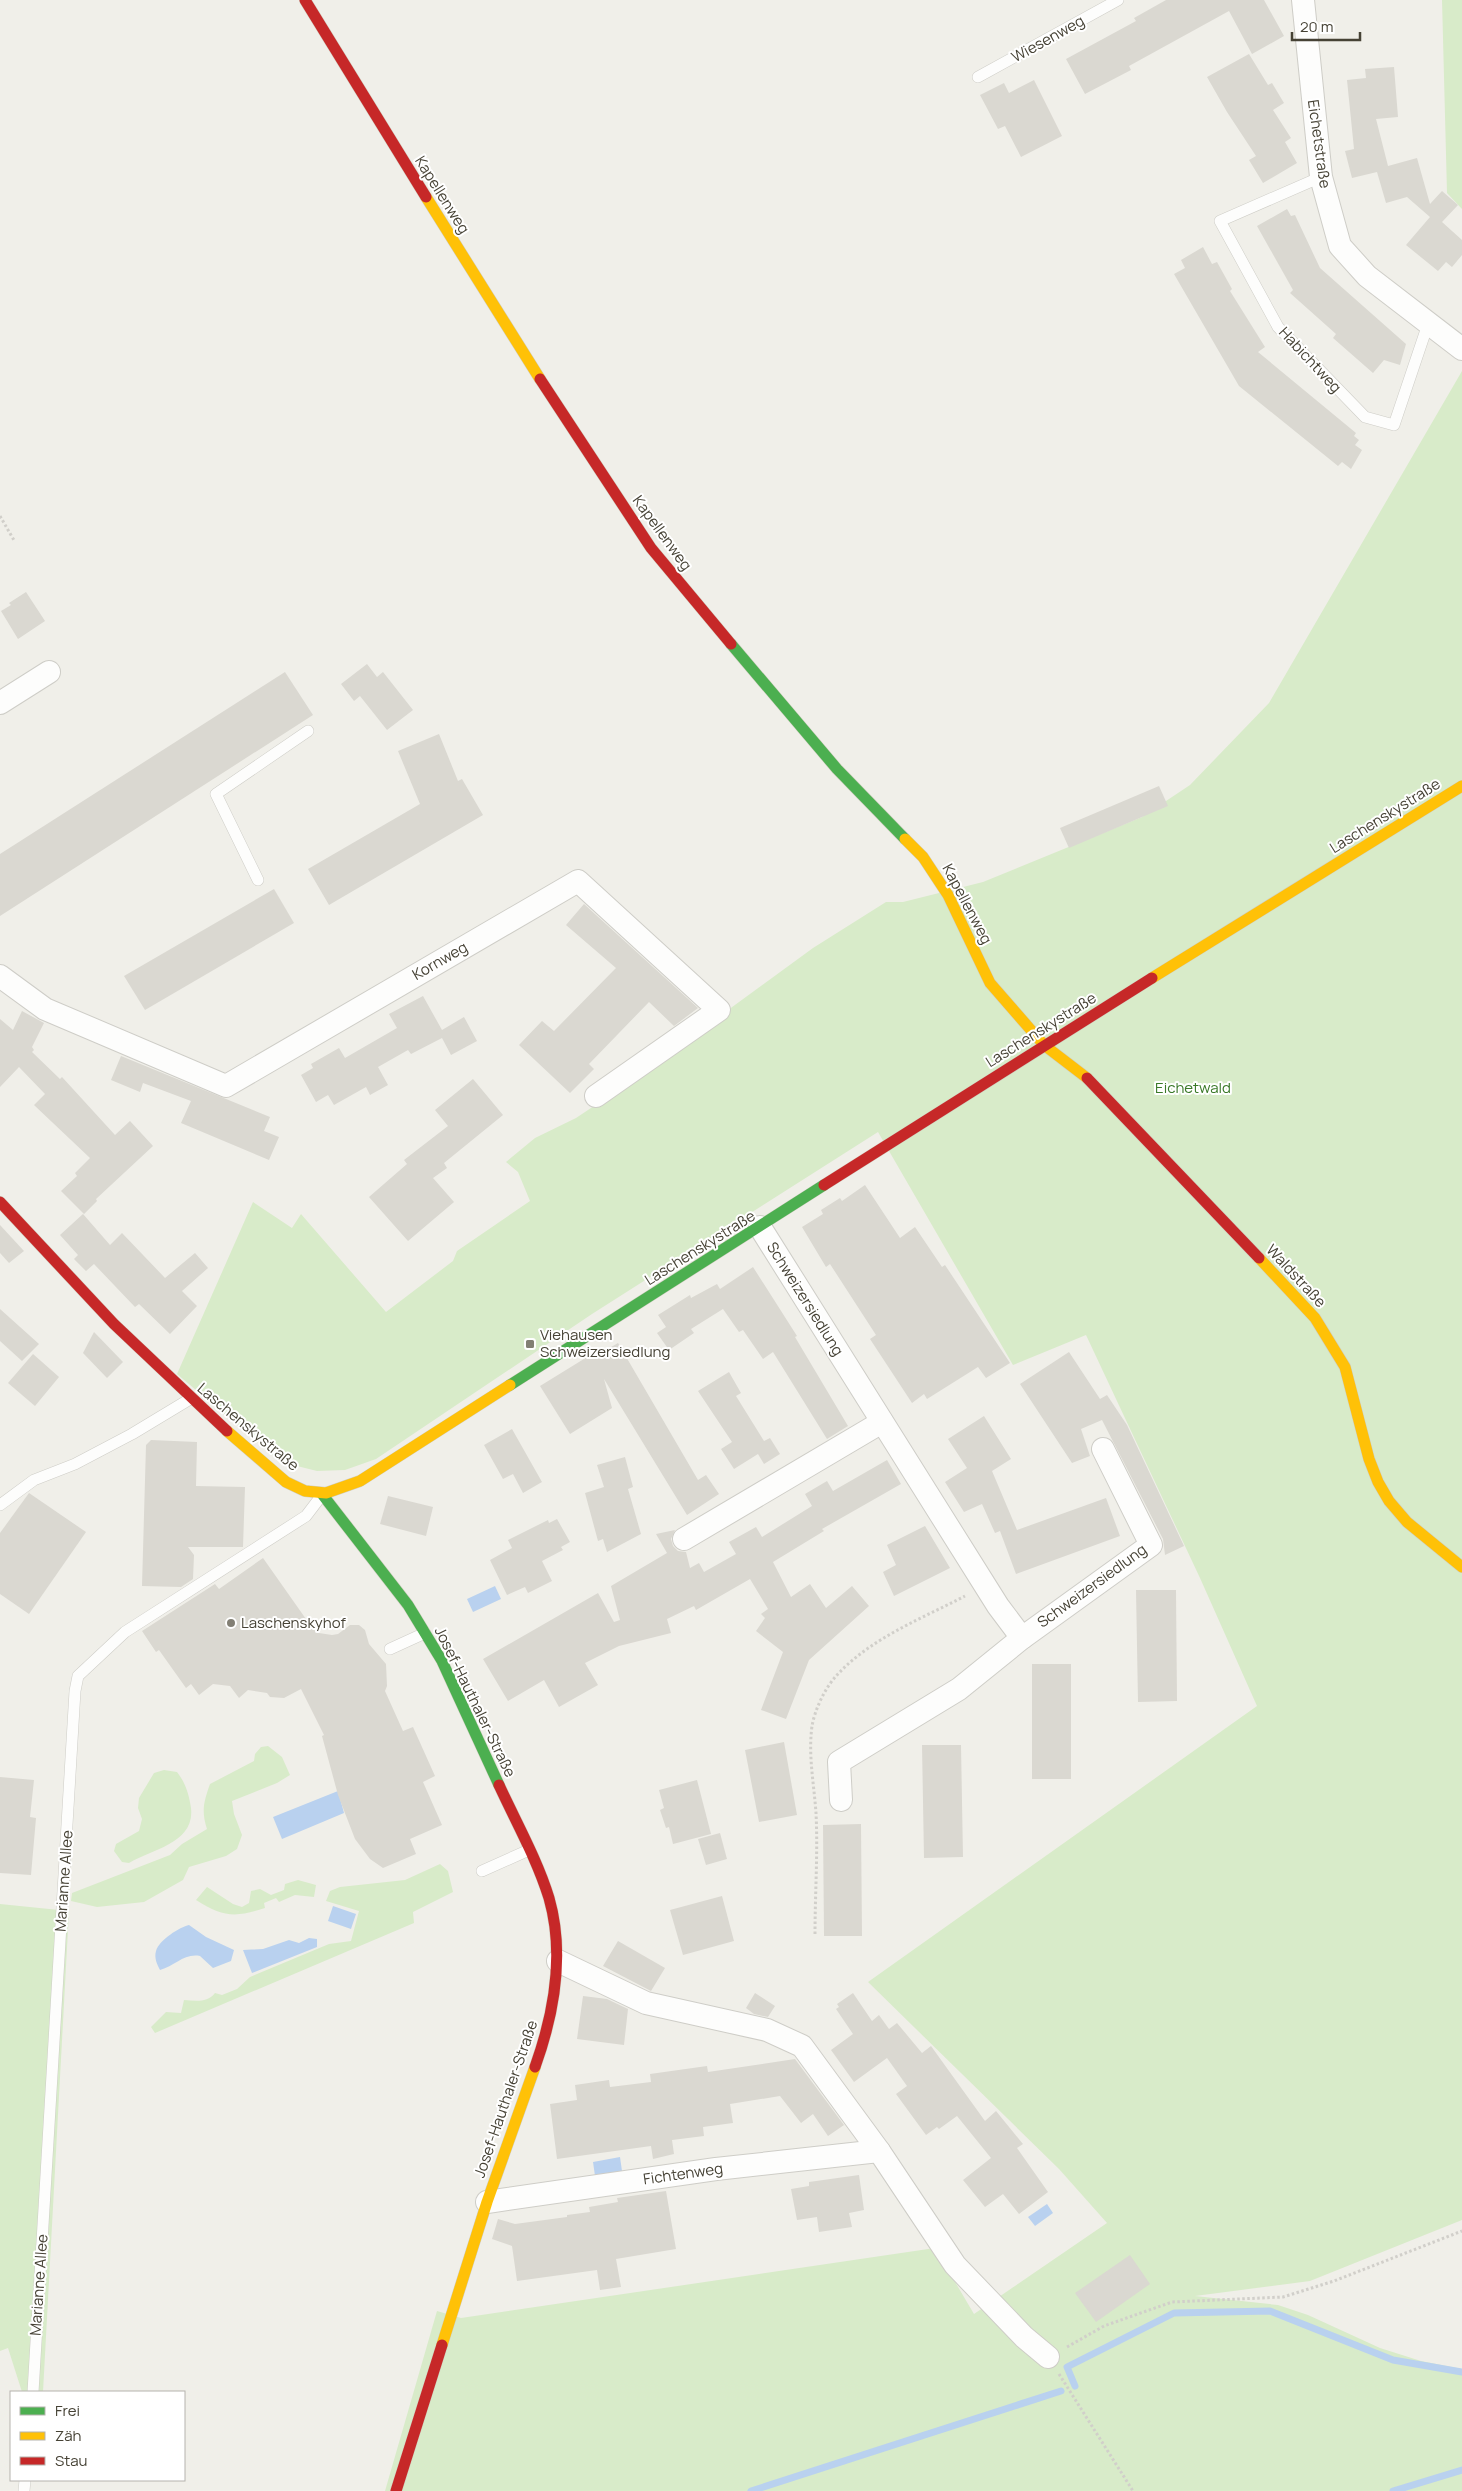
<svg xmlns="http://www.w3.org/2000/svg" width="1462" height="2491" font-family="Manrope,sans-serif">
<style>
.green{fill:#d8ebc9}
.water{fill:#b9d1ef}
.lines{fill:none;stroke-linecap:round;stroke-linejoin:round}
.stream{stroke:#b9d1ef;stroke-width:7}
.building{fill:#dad8d1}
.lane-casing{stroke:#cecdc7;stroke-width:12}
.street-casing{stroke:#cecdc7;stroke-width:24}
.fast-casing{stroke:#d0cec0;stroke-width:12}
.slow-casing{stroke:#d0cec0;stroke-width:12}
.jam-casing{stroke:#d0cec0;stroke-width:12}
.path{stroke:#d1cfca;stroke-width:3;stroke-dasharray:2.5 2.5;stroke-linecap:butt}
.lane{stroke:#fdfdfc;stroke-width:11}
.street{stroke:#fdfdfc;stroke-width:22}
.fast{stroke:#4caf50;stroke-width:11}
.slow{stroke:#ffc107;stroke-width:11}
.jam{stroke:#c62828;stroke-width:11}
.poi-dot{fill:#827f74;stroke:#fff;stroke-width:2}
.labels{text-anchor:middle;stroke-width:4;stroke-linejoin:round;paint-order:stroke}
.street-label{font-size:15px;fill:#464235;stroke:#fff}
.park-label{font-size:15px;fill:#3a7928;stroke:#fff}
.poi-label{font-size:15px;fill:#464235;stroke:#fff;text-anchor:start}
</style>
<rect width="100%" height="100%" fill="#f0efe9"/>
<g class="green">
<polygon points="1442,0 1462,0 1462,209 1447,193"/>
<polygon points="1462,371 1462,2220 1310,2281 1195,2296 1278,2305 1308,2315 1380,2348 1421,2361 1462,2369 1462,2491 385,2491 437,2311 461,2318 935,2248 974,2314 1107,2223 1059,2169 868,1982 1257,1706 1200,1578 1086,1335 1013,1365 878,1132 592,1314 376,1459 345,1470 317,1471 281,1462 177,1374 253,1202 292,1228 301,1214 386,1312 453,1261 457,1251 530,1201 518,1172 506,1162 535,1138 576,1118 624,1086 813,948 886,902 903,902 983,882 1142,817 1190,785 1269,703"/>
<path d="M 268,1746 L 282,1757 L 290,1775 L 277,1783 L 232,1801 L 234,1814 L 242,1835 L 237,1849 L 226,1856 L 189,1867 L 183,1880 L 144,1902 L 97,1907 L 71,1901 L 72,1893 L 170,1855 L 182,1844 L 207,1829 C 201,1811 204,1801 210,1784 L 254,1761 L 255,1754 L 261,1747 Z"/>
<path d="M 164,1770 L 177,1772 C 185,1782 189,1794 191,1808 C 195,1843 153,1849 129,1863 L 122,1862 L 114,1851 L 116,1844 L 139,1831 L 142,1819 L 138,1808 L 139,1798 L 154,1773 Z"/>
<path d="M 440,1864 L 448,1871 L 453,1892 L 413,1912 L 414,1923 L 155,2033 L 151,2027 L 166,2012 L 181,2013 L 184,2000 C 196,2001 207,2003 215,1993 L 222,1995 L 237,1989 L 250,1977 L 329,1944 L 351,1941 L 359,1911 L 326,1901 L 330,1891 L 340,1887 L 405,1880 Z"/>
<path d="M 298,1880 L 316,1885 L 314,1897 L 295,1895 L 279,1902 L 276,1898 L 264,1903 L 265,1908 C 235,1918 223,1917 196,1900 L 207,1887 L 233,1904 L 242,1907 L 249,1903 L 251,1891 L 260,1889 L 271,1895 L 284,1890 L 285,1884 Z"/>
<polygon points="0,1904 69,1911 43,2392 22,2392 8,2348 0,2351"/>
</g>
<g class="water">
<polygon points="495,1586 501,1599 473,1612 467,1599"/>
<polygon points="338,1791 344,1813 282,1839 273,1817"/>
<polygon points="333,1906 356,1914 351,1929 328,1921"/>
<path d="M 189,1925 L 206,1937 L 234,1950 L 231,1961 L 213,1968 L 200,1956 C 184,1953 175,1966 160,1970 C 157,1964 154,1958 156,1951 C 159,1940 180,1927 189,1925 Z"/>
<polygon points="309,1938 317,1939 317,1947 252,1973 243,1950 263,1949 289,1940 299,1943"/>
<polygon points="620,2157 622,2171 595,2176 593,2162"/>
<polygon points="1047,2204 1053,2213 1035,2226 1028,2217"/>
</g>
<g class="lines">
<g class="stream">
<polyline points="1075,2386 1067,2367 1174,2313 1270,2311 1393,2360 1462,2372"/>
<polyline points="751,2491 1061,2391"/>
<polyline points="1393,2491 1462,2470"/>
</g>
</g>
<g class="building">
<polygon points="1166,0 1264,0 1284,36 1252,54 1229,11 1129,66 1131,70 1085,94 1066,59 1136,21 1134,18"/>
<polygon points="1249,54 1268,85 1272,83 1284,103 1273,110 1291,138 1285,142 1297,163 1263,183 1249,160 1256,156 1227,112 1207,77"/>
<polygon points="1394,67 1398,117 1376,119 1388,166 1417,158 1430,204 1442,191 1458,205 1442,222 1462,240 1462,255 1452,267 1446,262 1438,271 1406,245 1430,217 1407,197 1386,203 1377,172 1352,178 1345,151 1354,149 1347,80 1366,78 1365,69"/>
<polygon points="1034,80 1062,136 1021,157 1005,126 998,129 980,95 1004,83 1009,93"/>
<polygon points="1287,209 1291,216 1295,215 1320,268 1406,344 1400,365 1384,360 1373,373 1333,338 1336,334 1290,293 1293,290 1257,226"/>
<polygon points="1203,247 1212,264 1217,262 1232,289 1230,291 1265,347 1258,352 1356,433 1354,436 1359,440 1355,445 1362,450 1351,469 1342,462 1338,466 1239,386 1174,274 1185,268 1181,260"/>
<polygon points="26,592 45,621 18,639 1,611 11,605 9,603"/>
<polygon points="367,664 377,677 383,672 413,710 387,730 360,696 354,701 341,684"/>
<polygon points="285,672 313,715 0,916 0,854"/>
<polygon points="439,734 458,781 462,779 483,815 329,905 308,869 420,804 398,751"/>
<polygon points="1159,786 1168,806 1069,848 1060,828"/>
<polygon points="274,889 294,923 145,1010 124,976"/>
<polygon points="584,904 698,1008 674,1026 649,1002 589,1064 594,1069 570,1093 519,1045 542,1021 554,1031 616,968 566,925"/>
<polygon points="423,996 442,1030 464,1017 477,1041 451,1055 442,1038 411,1054 408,1050 378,1067 388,1085 370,1095 366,1087 334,1105 328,1095 316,1102 301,1075 313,1068 311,1064 339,1048 345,1058 397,1028 389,1014"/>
<polygon points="22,1011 44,1023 32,1047 34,1050 32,1052 60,1079 62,1077 115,1135 130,1121 153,1146 96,1199 97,1201 84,1214 61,1191 77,1176 75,1173 90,1158 34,1105 45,1094 19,1067 0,1087 0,1019 13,1030"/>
<polygon points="121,1056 270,1117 264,1131 279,1137 269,1160 181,1123 191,1101 143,1083 140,1092 111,1080"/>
<polygon points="473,1079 503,1115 444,1163 447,1168 433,1178 454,1202 408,1241 369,1197 407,1164 404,1160 448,1126 435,1110"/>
<polygon points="865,1185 900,1238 915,1227 942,1267 945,1265 1010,1363 986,1378 978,1367 927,1399 924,1394 912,1403 870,1339 876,1335 830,1264 826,1267 802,1227 823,1214 821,1210 840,1198 842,1201"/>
<polygon points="83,1214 110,1245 122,1233 165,1278 195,1253 208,1268 182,1291 197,1306 170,1334 139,1304 135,1307 94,1264 86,1271 74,1259 78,1255 60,1235"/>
<polygon points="0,1225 24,1251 9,1263 0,1253"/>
<polygon points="753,1267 797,1336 795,1337 848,1426 827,1439 773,1352 763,1359 743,1330 739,1332 723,1309 691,1329 694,1333 669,1350 657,1333 666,1327 658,1315 690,1295 691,1298 717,1284 720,1289"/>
<polygon points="0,1309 39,1344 22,1361 0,1341"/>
<polygon points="94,1332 123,1362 107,1378 83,1353"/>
<polygon points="618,1343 698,1480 706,1475 719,1494 687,1515 604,1379 612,1408 570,1434 540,1386 592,1354 594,1357"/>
<polygon points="1069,1352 1100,1399 1107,1395 1127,1425 1184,1546 1165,1555 1163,1539 1102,1420 1081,1429 1090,1456 1072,1463 1020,1384"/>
<polygon points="33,1354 59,1377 35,1406 8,1383"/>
<polygon points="729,1372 741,1393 736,1396 764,1441 770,1438 780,1454 764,1464 758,1454 734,1469 721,1449 732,1442 698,1391"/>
<polygon points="984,1416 1011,1459 992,1471 1017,1530 1106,1498 1120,1536 1016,1574 1000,1531 995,1533 982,1504 964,1512 945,1482 967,1468 948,1439"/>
<polygon points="512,1429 542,1482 523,1493 513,1474 503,1479 484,1445"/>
<polygon points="151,1440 197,1442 196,1486 245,1487 243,1547 188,1547 194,1555 193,1579 181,1587 142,1586 146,1445"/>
<polygon points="625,1457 633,1487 628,1489 641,1534 607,1552 603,1539 598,1541 585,1493 604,1487 597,1465"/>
<polygon points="887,1460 901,1484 822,1529 824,1531 773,1562 791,1597 810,1584 826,1608 852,1586 869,1606 809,1660 786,1719 761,1710 783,1652 756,1631 765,1618 761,1614 768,1609 750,1579 696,1610 694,1606 667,1619 671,1633 619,1646 585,1663 598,1685 559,1707 544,1680 508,1701 483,1659 598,1593 614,1622 620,1620 611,1586 667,1553 656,1534 675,1530 671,1539 673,1546 678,1551 686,1552 690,1568 699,1563 704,1572 736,1554 729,1542 756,1527 762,1537 812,1506 805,1494 827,1481 833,1491"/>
<polygon points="29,1493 86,1532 29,1614 0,1594 0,1533"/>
<polygon points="388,1496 433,1507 426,1536 380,1524"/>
<polygon points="557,1519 570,1542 561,1547 563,1550 542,1561 552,1581 528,1593 525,1587 507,1595 490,1560 512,1548 508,1540 548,1520 549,1523"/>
<polygon points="925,1526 950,1568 894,1596 883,1572 896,1565 887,1545"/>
<polygon points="263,1558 313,1629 319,1633 332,1635 338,1634 350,1625 359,1625 365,1630 369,1644 386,1664 387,1686 385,1691 403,1731 413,1727 435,1776 423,1782 442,1825 410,1839 416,1854 383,1868 370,1859 355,1839 338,1795 322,1736 324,1735 301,1689 284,1698 270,1697 267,1693 248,1690 239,1698 230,1686 213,1684 199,1695 191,1684 186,1688 159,1650 156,1652 142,1631 215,1584 219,1589"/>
<polygon points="1136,1590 1176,1590 1177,1701 1138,1702"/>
<rect x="1032" y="1664" width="39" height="115"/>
<polygon points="784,1742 797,1815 759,1822 745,1750"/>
<polygon points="922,1745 961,1745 963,1857 924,1858"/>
<polygon points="0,1777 34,1780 30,1817 36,1818 31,1875 0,1873"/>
<polygon points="697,1780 711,1834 673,1844 669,1827 666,1828 660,1810 664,1808 659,1790"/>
<polygon points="861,1824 862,1936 824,1936 823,1825"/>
<polygon points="720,1833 727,1859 706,1865 698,1839"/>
<polygon points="722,1896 734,1941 683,1955 670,1910"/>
<polygon points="618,1941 665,1968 651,1991 603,1966"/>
<polygon points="755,1993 775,2006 768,2017 754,2014 746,2008"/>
<polygon points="853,1993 872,2021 879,2015 889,2029 897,2023 922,2053 931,2046 985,2121 996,2111 1023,2144 1017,2148 1048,2192 1019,2214 1003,2194 985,2207 963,2180 991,2158 957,2116 939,2129 937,2127 926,2135 896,2094 907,2086 887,2058 854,2082 831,2050 853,2034 836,2009 839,2007 837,2004"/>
<polygon points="583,1996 607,1999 628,2009 624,2045 577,2039"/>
<polygon points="795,2059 844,2125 828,2136 813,2114 801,2123 780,2096 730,2104 733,2123 703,2127 704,2136 672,2140 674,2154 653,2159 651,2146 557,2159 550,2104 577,2100 575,2085 609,2080 610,2087 651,2082 650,2074 707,2066 708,2072"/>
<polygon points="859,2175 864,2210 849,2213 852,2227 819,2232 817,2217 797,2220 791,2189 809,2186 809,2182"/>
<polygon points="666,2191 676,2249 616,2259 621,2287 600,2290 597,2270 517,2281 512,2246 492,2239 498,2219 515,2224 567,2217 567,2215 590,2212 589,2207 618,2202 617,2198"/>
<polygon points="1130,2255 1150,2284 1096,2322 1075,2293"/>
</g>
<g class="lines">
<g class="lane-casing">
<g id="lane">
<polyline points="978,77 1118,0"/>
<polyline points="1321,177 1220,221 1278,327 1365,417 1394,425 1428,324"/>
<polyline points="258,880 216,794 308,731"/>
<polyline points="0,1505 34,1480 75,1464 132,1434 190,1399"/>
<polyline points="390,1649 425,1633"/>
<polyline points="482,1871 529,1850"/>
<polyline points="33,2392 75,1691 78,1676 125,1632 306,1516 322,1495"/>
<polyline points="24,2491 25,2480"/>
</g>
</g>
<g class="street-casing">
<g id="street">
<polyline points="1303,0 1321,177 1340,246 1367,276 1462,349"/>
<polyline points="0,703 49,672"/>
<polyline points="0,976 45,1009 226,1086 578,881 719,1010 596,1096"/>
<polyline points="760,1227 998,1606 1022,1638"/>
<polyline points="684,1539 882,1422"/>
<polyline points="841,1800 839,1762 959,1689 1022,1638 1151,1545 1103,1449"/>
<polyline points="558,1961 646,2003 767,2030 802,2046 879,2151 955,2265 1024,2337 1048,2357"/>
<polyline points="487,2202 716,2169 879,2151"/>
</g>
</g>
<g class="fast-casing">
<g id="fast">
<polyline points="731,644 837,769 905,839"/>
<polyline points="510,1385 824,1185"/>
<polyline points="322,1494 408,1605 442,1661 499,1785"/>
</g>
</g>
<g class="slow-casing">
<g id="slow">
<polyline points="426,197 540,379"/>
<polyline points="905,839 923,857 948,895 990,983 1044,1045 1087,1078"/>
<polyline points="1152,978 1462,786"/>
<polyline points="1259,1258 1315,1318 1345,1367 1369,1459 1378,1482 1389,1501 1407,1522 1462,1567"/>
<polyline points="227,1431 286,1482 305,1491 326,1493 360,1481 510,1385"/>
<polyline points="442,2345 487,2202 535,2067"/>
</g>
</g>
<g class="jam-casing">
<g id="jam">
<polyline points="305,0 426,197"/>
<polyline points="540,379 651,548 731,644"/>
<polyline points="1087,1078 1259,1258"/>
<polyline points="824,1185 1152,978"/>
<polyline points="0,1202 114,1324 227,1431"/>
<path d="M 499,1785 C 516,1822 537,1859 549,1898 C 565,1954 554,2014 535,2067"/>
<polyline points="396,2491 442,2345"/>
</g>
</g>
<g class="path">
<polyline points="0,516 15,542"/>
<path d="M 815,1934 C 815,1894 818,1853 816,1813 C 814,1784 808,1755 812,1726 C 815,1709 825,1688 837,1675 C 871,1638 921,1619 965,1596"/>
<polyline points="1067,2347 1104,2326 1172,2302 1283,2297 1334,2281 1462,2231"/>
<polyline points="1059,2374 1133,2491"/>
</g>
<use href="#lane" class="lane"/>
<use href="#street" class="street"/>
<use href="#fast" class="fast"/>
<use href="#slow" class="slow"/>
<use href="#jam" class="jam"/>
</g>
<g class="poi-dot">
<rect x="525" y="1339" width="10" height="10" rx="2.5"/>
<circle cx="231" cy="1623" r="5"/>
</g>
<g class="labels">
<g class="street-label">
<text transform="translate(1048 39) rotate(-29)" y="5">Wiesenweg</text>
<text transform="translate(1319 144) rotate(82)" y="5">Eichetstraße</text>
<text transform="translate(442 195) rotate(58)" y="5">Kapellenweg</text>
<text transform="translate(1310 360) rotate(47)" y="5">Habichtweg</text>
<text transform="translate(662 533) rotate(54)" y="5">Kapellenweg</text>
<text transform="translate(1385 816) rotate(-32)" y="5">Laschenskystraße</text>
<text transform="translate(967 904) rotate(62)" y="5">Kapellenweg</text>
<text transform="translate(440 961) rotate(-30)" y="5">Kornweg</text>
<text transform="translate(1041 1030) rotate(-32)" y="5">Laschenskystraße</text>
<text transform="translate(700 1248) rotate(-32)" y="5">Laschenskystraße</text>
<text transform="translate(1296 1276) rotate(47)" y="5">Waldstraße</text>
<text transform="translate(805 1299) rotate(58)" y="5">Schweizersiedlung</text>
<text transform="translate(248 1427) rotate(40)" y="5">Laschenskystraße</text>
<text transform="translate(1092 1586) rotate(-36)" y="5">Schweizersiedlung</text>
<text transform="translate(475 1702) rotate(64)" y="5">Josef-Hauthaler-Straße</text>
<text transform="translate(64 1881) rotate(-86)" y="5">Marianne Allee</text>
<text transform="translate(506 2099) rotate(-71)" y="5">Josef-Hauthaler-Straße</text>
<text transform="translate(683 2174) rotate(-8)" y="5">Fichtenweg</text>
<text transform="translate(39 2285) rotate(-86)" y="5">Marianne Allee</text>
</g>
<g class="park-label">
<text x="1193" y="1093">Eichetwald</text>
</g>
<g class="poi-label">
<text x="540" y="1340">Viehausen<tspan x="540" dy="17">Schweizersiedlung</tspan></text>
<text x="241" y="1628">Laschenskyhof</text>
</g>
</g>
<rect x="10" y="2391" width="175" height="90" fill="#ffffff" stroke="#b5b3ae"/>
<rect x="20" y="2407" width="25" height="8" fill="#4caf50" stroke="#b5b3ae"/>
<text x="55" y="2416" font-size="15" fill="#464235">Frei</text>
<rect x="20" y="2432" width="25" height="8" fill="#ffc107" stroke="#b5b3ae"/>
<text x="55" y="2441" font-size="15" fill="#464235">Zäh</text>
<rect x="20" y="2457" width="25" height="8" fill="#c62828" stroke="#b5b3ae"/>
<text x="55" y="2466" font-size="15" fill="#464235">Stau</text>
<path d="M1292 32v8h68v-8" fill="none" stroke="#464235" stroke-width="2.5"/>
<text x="1300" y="32" font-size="15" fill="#464235" stroke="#ffffff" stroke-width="4" paint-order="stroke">20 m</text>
</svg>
